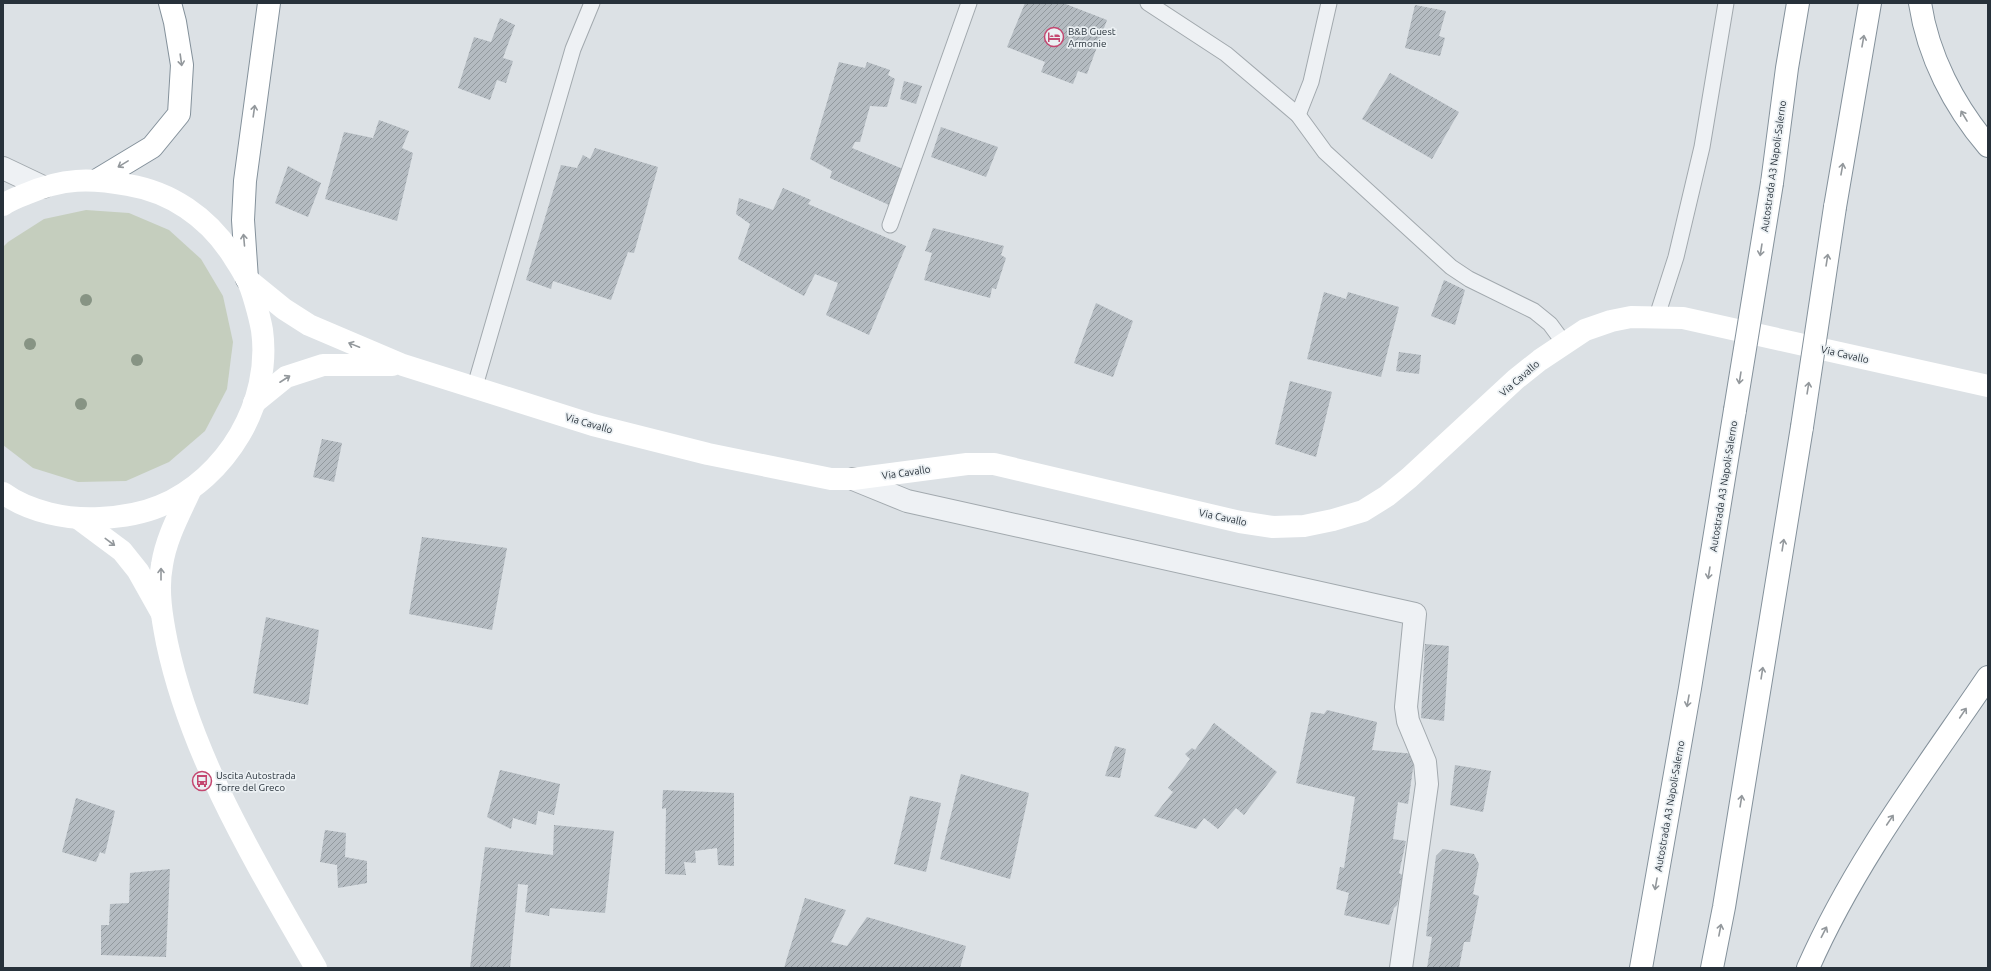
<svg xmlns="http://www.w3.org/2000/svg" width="1991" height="971" font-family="Ubuntu,sans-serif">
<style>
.grass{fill:#c5cebe}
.building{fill:url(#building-hatch)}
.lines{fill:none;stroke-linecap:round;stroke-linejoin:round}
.lane-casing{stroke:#a2a9ae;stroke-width:17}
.street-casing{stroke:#a2a9ae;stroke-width:24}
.highway-casing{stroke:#84919b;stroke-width:24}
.lane{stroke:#eef1f4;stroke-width:15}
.street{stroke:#eef1f4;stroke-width:22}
.secondary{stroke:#fff;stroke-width:22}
.highway{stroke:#fff;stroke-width:22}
.highway-bridge-casing{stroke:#84919b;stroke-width:24;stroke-linecap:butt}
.highway-bridge{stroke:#fff;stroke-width:22}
.tree{fill:#879484}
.oneway{stroke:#93989c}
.labels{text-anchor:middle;stroke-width:3.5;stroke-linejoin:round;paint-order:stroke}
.poi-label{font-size:10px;fill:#27313a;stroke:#ebf0f3;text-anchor:start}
.street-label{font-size:10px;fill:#27313a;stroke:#ebf0f3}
</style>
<defs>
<pattern id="building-hatch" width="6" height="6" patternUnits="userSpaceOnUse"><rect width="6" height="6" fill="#b4bbc1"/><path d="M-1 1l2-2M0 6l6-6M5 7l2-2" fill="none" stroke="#92999e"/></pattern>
</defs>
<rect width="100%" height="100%" fill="#dce1e5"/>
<polygon class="grass" points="86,210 129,213 169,230 201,259 223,296 233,342 227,389 205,431 169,462 126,481 78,482 33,468 3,445 3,247 8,242 44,219"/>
<g class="building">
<polygon points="1025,3 1063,3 1107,20 1087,74 1078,71 1073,84 1041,72 1045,62 1007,47"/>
<polygon points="1415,5 1446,11 1439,36 1445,38 1440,56 1405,48"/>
<polygon points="500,18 515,25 503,58 513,61 506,83 497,80 490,100 458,88 474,37 491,42"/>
<polygon points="839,62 865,68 867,62 890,70 888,75 895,79 887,107 870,106 860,142 855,142 852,148 903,169 889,205 830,178 832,171 810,159"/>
<polygon points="1390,73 1459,112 1432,159 1362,119"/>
<polygon points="904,81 922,86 916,104 900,99"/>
<polygon points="379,120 409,131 402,148 413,153 397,221 325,199 344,132 373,138"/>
<polygon points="941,127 998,147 986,177 931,157"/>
<polygon points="595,148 658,167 634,253 628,252 611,300 553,281 551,289 526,280 561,165 577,168 583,155 590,159"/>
<polygon points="288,166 321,183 308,217 275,203"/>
<polygon points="783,188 811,200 808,204 906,246 869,335 826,315 838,283 815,274 804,296 738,259 750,224 736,214 739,198 773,210"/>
<polygon points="933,228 1004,246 1001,255 1006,258 996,289 992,288 990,298 924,280 932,253 925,251"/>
<polygon points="1444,280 1465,290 1455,325 1431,316"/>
<polygon points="1324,292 1346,299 1348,292 1399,307 1381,377 1307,359"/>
<polygon points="1096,303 1133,321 1113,377 1074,363"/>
<polygon points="1399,352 1421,355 1419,374 1396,371"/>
<polygon points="1290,381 1332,392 1316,457 1275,444"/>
<polygon points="322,439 342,443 334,482 313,477"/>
<polygon points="422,537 507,548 492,630 409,614"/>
<polygon points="266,617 319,630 308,705 253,693"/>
<polygon points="1425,644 1449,646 1444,721 1421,718"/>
<polygon points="1327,710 1377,722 1372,750 1415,754 1408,804 1398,802 1393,839 1406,841 1399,873 1404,876 1397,905 1394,908 1389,925 1344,915 1349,893 1336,889 1340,867 1344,868 1355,797 1296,783 1311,712 1324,714"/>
<polygon points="1214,723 1277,772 1244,815 1236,808 1218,829 1204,818 1196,829 1154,816 1173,792 1168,788 1190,759 1185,754 1192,748 1195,750"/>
<polygon points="1115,746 1126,749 1120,778 1105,776"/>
<polygon points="1455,765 1491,771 1483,812 1450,805"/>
<polygon points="500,770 560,784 554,815 538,811 536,825 513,818 511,829 487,817"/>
<polygon points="961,774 1029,793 1010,879 940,859"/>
<polygon points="663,790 734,793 734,866 718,865 717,848 695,851 696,863 684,862 686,875 665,874 666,808 662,809"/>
<polygon points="910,796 941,803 926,872 894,864"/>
<polygon points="76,798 115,811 105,854 100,852 96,862 62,852"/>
<polygon points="554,825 614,831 605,913 550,908 549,916 525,912 528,885 518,884 510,968 470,968 485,847 553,855"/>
<polygon points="325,830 346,833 345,857 367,861 367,883 338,888 337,865 320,862"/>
<polygon points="1443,849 1474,854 1479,864 1473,894 1479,896 1470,942 1464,942 1459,968 1427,968 1432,937 1426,936 1436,856"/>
<polygon points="170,869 166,957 101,955 101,925 109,925 110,904 129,903 130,873"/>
<polygon points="805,898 846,910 831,942 847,946 867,917 966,946 960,968 784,968"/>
</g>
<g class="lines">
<g class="lane-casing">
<g id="lane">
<polyline points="1148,3 1226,54 1298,115 1325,152 1451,267 1469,279 1534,311 1550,324 1564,343"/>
<polyline points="1298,115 1311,82 1329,3"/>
<polyline points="890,225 969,3"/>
<polyline points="1657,316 1676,257 1702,147 1726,3"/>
<polyline points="475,386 573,49 592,3"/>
</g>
</g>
<g class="street-casing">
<g id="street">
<polyline points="3,168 43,187"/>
<polyline points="853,479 907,501 1415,614 1406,707 1408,721 1425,762 1427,784 1401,968"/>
</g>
</g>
<g class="highway-casing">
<g id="highway">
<path d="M 1920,3 C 1928,56 1954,106 1988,146"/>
<polyline points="99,179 152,147 179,114 182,65 175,22 170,3"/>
<polyline points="1772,183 1787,68 1798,3"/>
<polyline points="1835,207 1870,3"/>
<polyline points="247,279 243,220 245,181 269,3"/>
<polyline points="1641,968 1690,688 1735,410"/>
<polyline points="1712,968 1724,907 1802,427"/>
<path d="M 1808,968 C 1854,863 1924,771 1988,677"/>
</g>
</g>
<use href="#lane" class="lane"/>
<use href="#street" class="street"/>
<g class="secondary">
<path d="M 3,205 C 10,200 18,197 26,194 C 63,178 90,178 128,185 C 171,192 207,217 231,253 C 236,261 242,269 246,278 C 252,287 260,319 262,330 C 272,402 227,478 160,506 C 141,514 120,517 100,518 C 68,520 29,512 3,493"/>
<polyline points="247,279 284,309 309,325 403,365 593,425 708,454 831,479 853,479 967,464 994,464 1240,522 1273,527 1304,526 1333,520 1363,511 1387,496 1409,478 1516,379 1540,360 1585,330 1611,321 1631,317 1683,318 1988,386"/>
<polyline points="254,403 286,377 323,365 392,365"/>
<path d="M 191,489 C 180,513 166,538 162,565 C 157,590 162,618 167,643 C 192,760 257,865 316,968"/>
<polyline points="79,519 122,551 138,571 161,612"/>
</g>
<use href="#highway" class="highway"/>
<g class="highway-bridge-casing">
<g id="highway-bridge">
<polyline points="1735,410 1772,183"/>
<polyline points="1802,427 1835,207"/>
</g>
</g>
<use href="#highway-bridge" class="highway-bridge"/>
</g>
<g class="tree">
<circle cx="86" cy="300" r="6"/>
<circle cx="30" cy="344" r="6"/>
<circle cx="137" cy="360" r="6"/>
<circle cx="81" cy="404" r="6"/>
</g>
<defs><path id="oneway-shaft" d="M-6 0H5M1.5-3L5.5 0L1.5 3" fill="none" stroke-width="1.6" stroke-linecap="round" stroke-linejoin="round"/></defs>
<g class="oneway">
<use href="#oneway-shaft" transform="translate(1863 41) rotate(-80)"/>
<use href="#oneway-shaft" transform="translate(181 60) rotate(82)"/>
<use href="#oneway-shaft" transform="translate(254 111) rotate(-82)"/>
<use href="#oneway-shaft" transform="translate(1964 116) rotate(-121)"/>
<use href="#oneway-shaft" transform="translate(123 164) rotate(149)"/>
<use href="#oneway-shaft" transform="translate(1842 169) rotate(-80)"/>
<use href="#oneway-shaft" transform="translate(244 240) rotate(-95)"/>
<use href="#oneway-shaft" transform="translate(1761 250) rotate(99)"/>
<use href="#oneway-shaft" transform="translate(1827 260) rotate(-81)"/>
<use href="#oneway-shaft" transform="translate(354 345) rotate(-158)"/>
<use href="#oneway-shaft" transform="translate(1740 378) rotate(99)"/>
<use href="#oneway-shaft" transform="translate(285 379) rotate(-33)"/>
<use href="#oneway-shaft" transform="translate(1808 388) rotate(-81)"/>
<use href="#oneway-shaft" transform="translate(110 542) rotate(37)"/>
<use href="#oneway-shaft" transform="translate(1783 545) rotate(-81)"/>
<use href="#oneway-shaft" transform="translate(1709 573) rotate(99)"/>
<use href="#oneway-shaft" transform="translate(161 574) rotate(-90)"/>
<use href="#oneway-shaft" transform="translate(1762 673) rotate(-81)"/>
<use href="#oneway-shaft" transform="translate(1688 701) rotate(100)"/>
<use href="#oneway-shaft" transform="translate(1963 713) rotate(-56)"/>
<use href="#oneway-shaft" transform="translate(1741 801) rotate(-81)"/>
<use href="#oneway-shaft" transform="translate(1890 820) rotate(-56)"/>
<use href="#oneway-shaft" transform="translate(1656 884) rotate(100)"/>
<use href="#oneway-shaft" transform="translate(1720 930) rotate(-79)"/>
<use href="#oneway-shaft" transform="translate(1824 932) rotate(-63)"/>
</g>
<defs>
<g id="hotel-ring" transform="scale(1)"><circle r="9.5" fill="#ebf0f3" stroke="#c44770" stroke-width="1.5"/><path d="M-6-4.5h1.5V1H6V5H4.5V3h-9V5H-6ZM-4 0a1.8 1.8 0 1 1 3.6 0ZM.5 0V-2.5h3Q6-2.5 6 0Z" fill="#c44770"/></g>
<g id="bus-ring" transform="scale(1)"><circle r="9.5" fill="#ebf0f3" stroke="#c44770" stroke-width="1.5"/><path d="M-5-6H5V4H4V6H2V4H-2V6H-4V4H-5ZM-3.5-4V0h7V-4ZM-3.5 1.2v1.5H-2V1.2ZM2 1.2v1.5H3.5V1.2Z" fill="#c44770"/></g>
</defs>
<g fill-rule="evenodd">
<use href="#hotel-ring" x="1054" y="37"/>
<use href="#bus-ring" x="202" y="781"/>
</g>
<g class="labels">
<g class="poi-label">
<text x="1068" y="35">B&amp;B Guest<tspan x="1068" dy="12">Armonie</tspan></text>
<text x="216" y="779">Uscita Autostrada<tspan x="216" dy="12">Torre del Greco</tspan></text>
</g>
<g class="street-label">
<text transform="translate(1773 166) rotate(-82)" y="4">Autostrada A3 Napoli-Salerno</text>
<text transform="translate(1845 354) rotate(13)" y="4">Via Cavallo</text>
<text transform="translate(1519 378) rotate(-41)" y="4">Via Cavallo</text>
<text transform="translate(589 423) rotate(16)" y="4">Via Cavallo</text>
<text transform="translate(906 472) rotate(-8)" y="4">Via Cavallo</text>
<text transform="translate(1723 486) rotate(-81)" y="4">Autostrada A3 Napoli-Salerno</text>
<text transform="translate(1223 517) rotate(12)" y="4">Via Cavallo</text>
<text transform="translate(1669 806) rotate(-80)" y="4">Autostrada A3 Napoli-Salerno</text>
</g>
</g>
<rect width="1991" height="971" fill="none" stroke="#27313a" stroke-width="8"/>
</svg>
